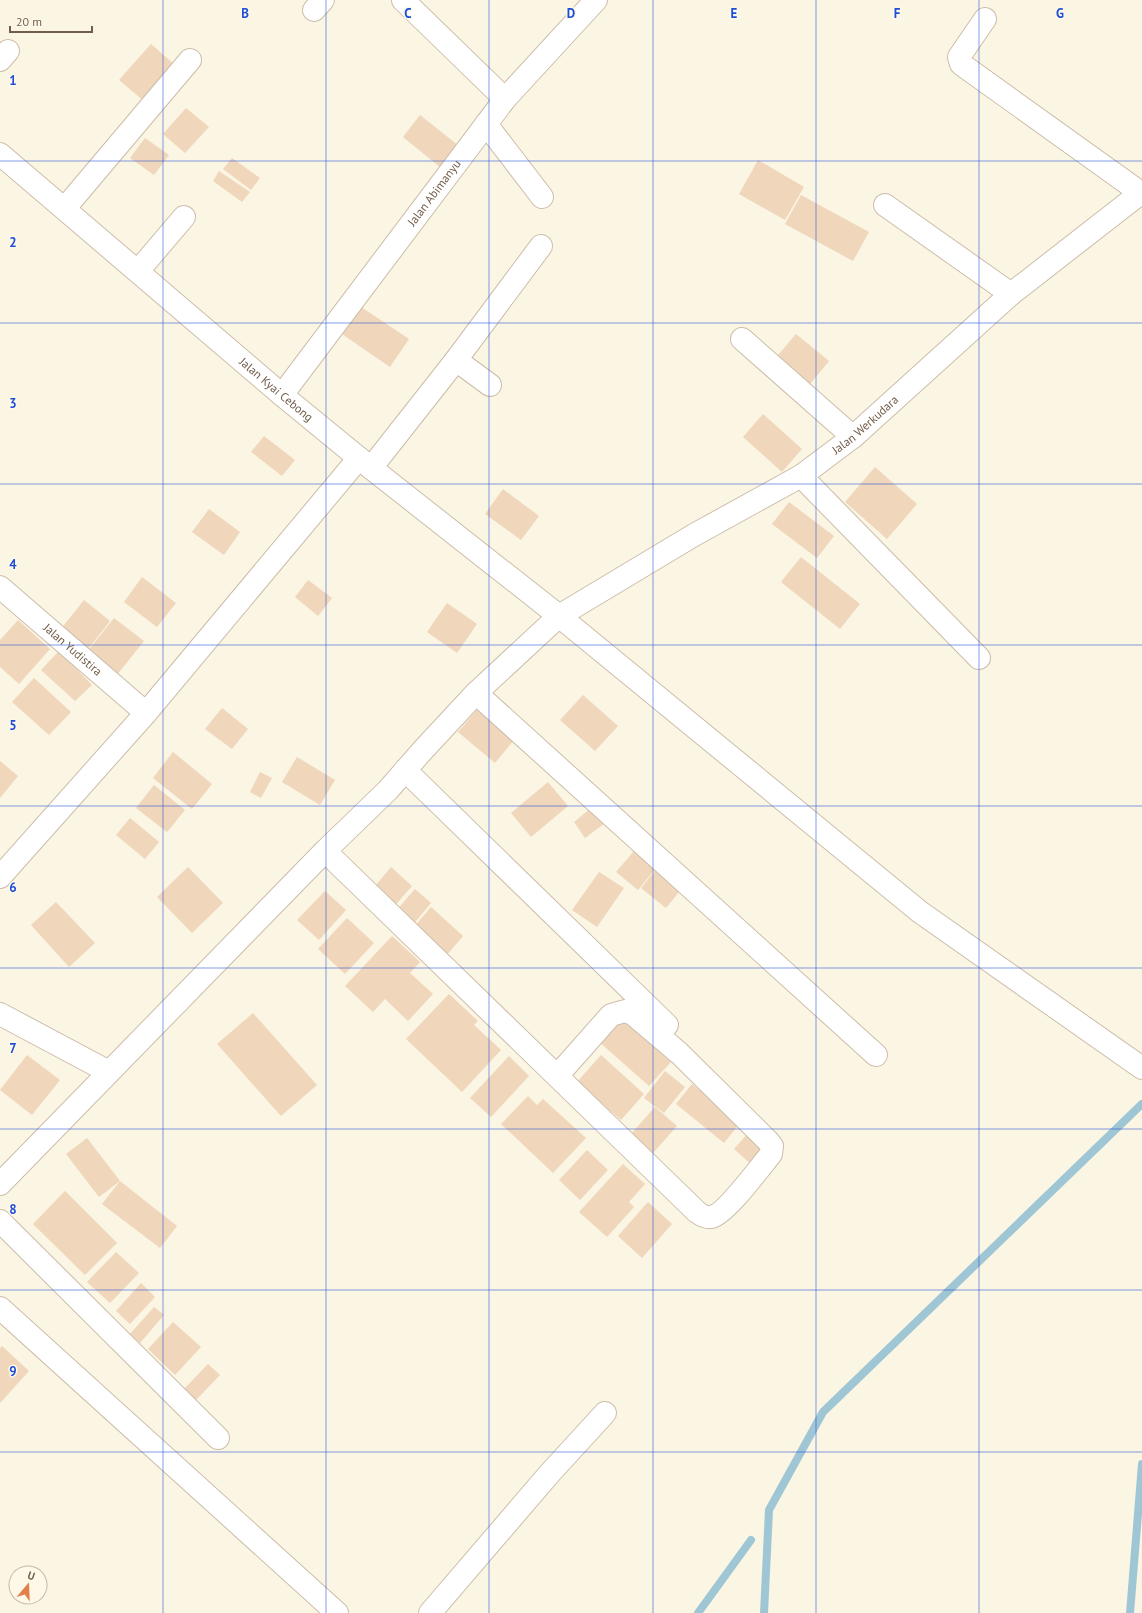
<svg xmlns="http://www.w3.org/2000/svg" width="1142" height="1613" font-family="'PT Sans',sans-serif">
<style>
.lines{fill:none;stroke-linecap:round;stroke-linejoin:round}
.stream{stroke:#9fc6d5;stroke-width:8}
.building{fill:#f0d6bb}
.minor-casing{stroke:#ccbdaa;stroke-width:24}
.minor{stroke:#fff;stroke-width:22}
.grid{fill:none;stroke:#1d4ed8;stroke-width:1;stroke-opacity:0.55}
.labels{text-anchor:middle;stroke-width:3;stroke-linejoin:round;paint-order:stroke}
.street-label{font-size:12px;fill:#725d4a;stroke:#fef8e9}
.grid-label{font-size:13px;text-anchor:middle;font-weight:bold;fill:#1d4ed8;stroke:#fef8e9;stroke-width:3;stroke-linejoin:round;paint-order:stroke}
</style>
<rect width="100%" height="100%" fill="#fbf5e3"/>
<g class="lines">
<g class="stream">
<polyline points="698,1613 751,1540"/>
<polyline points="764,1613 769,1510 823,1412 1142,1104"/>
<polyline points="1130,1613 1142,1464"/>
</g>
</g>
<g class="building">
<polygon points="151,44 176,66 145,102 119,80"/>
<polygon points="186,108 209,127 185,153 163,134"/>
<polygon points="420,115 464,150 446,172 403,137"/>
<polygon points="145,138 169,155 154,175 130,158"/>
<polygon points="232,158 260,178 251,190 223,169"/>
<polygon points="758,160 804,187 785,220 739,194"/>
<polygon points="219,171 250,192 242,202 213,181"/>
<polygon points="801,195 869,232 853,261 785,224"/>
<polygon points="361,307 409,339 390,367 342,334"/>
<polygon points="796,334 829,361 806,389 773,361"/>
<polygon points="763,414 802,449 782,472 743,437"/>
<polygon points="264,436 295,460 282,476 251,452"/>
<polygon points="875,467 917,504 887,539 845,502"/>
<polygon points="503,489 539,516 521,540 485,514"/>
<polygon points="789,502 834,536 817,558 772,524"/>
<polygon points="209,509 240,532 224,555 192,532"/>
<polygon points="801,557 860,604 840,629 781,582"/>
<polygon points="142,577 176,603 157,627 124,602"/>
<polygon points="308,580 332,598 318,616 295,597"/>
<polygon points="84,600 110,621 88,649 61,629"/>
<polygon points="447,603 477,624 457,653 427,632"/>
<polygon points="114,618 144,641 113,680 83,657"/>
<polygon points="18,620 50,649 19,684 0,667 0,640"/>
<polygon points="59,651 92,685 75,701 41,670"/>
<polygon points="34,678 71,712 49,735 12,702"/>
<polygon points="583,695 618,726 595,751 560,720"/>
<polygon points="482,704 519,734 495,763 458,732"/>
<polygon points="222,708 248,729 232,749 205,729"/>
<polygon points="173,752 212,784 192,809 153,778"/>
<polygon points="297,757 335,780 320,805 282,782"/>
<polygon points="0,761 18,776 0,798"/>
<polygon points="260,772 272,778 261,798 250,792"/>
<polygon points="548,782 568,806 531,837 511,813"/>
<polygon points="154,785 185,810 167,832 136,808"/>
<polygon points="596,804 609,820 585,838 574,822"/>
<polygon points="130,818 159,842 145,859 116,835"/>
<polygon points="640,844 661,862 638,890 616,872"/>
<polygon points="188,867 223,903 192,933 157,897"/>
<polygon points="391,867 412,886 392,909 371,891"/>
<polygon points="658,867 683,887 666,908 641,888"/>
<polygon points="599,872 624,888 597,927 572,910"/>
<polygon points="415,889 431,903 411,927 394,913"/>
<polygon points="325,891 346,910 319,940 297,920"/>
<polygon points="56,902 95,943 69,967 31,925"/>
<polygon points="431,907 463,936 446,956 413,928"/>
<polygon points="347,918 374,943 345,974 318,949"/>
<polygon points="392,936 420,962 410,973 433,994 408,1021 385,999 373,1012 345,986"/>
<polygon points="449,994 478,1021 474,1025 501,1050 462,1092 406,1039"/>
<polygon points="253,1013 317,1085 281,1116 217,1044"/>
<polygon points="619,1016 671,1062 649,1086 597,1040"/>
<polygon points="27,1055 60,1080 32,1115 0,1090"/>
<polygon points="601,1055 644,1094 621,1120 577,1082"/>
<polygon points="509,1056 529,1076 491,1117 470,1098"/>
<polygon points="665,1071 685,1087 664,1113 644,1098"/>
<polygon points="692,1084 740,1123 724,1143 676,1104"/>
<polygon points="528,1096 537,1105 543,1099 586,1138 553,1173 501,1124"/>
<polygon points="655,1107 677,1126 653,1153 631,1134"/>
<polygon points="750,1131 769,1147 752,1165 734,1149"/>
<polygon points="87,1138 120,1181 177,1226 160,1248 102,1204 120,1181 99,1197 66,1154"/>
<polygon points="587,1150 608,1170 580,1200 559,1180"/>
<polygon points="623,1164 645,1184 629,1202 634,1207 607,1237 579,1212"/>
<polygon points="65,1191 117,1243 85,1275 33,1224"/>
<polygon points="648,1202 672,1224 642,1258 618,1236"/>
<polygon points="116,1252 139,1273 110,1303 87,1282"/>
<polygon points="141,1283 155,1297 130,1324 116,1311"/>
<polygon points="154,1307 164,1315 140,1343 130,1334"/>
<polygon points="173,1322 201,1347 175,1375 148,1349"/>
<polygon points="2,1346 29,1371 0,1403 0,1348"/>
<polygon points="208,1364 220,1375 196,1400 184,1389"/>
</g>
<g class="lines">
<g class="minor-casing">
<g id="minor">
<polyline points="403,0 505,99"/>
<polyline points="314,10 323,0"/>
<polyline points="985,19 959,57 961,64 1141,193"/>
<polyline points="0,60 8,51"/>
<polyline points="486,124 542,197"/>
<path id="s1" d="M 0,154 L 282,395 L 371,468 L 559,616 L 920,912 L 1142,1068"/>
<polyline points="885,205 1011,294"/>
<polyline points="65,208 190,60"/>
<polyline points="138,271 184,217"/>
<polyline points="742,339 853,437"/>
<polyline points="456,360 541,246"/>
<path id="s2" d="M 282,395 L 505,99 L 596,0"/>
<polyline points="371,468 456,360 490,385"/>
<polyline points="801,476 979,658"/>
<path id="s3" d="M 0,587 L 146,713"/>
<polyline points="476,693 876,1055"/>
<polyline points="405,770 667,1025"/>
<path d="M 325,851 L 697,1212 C 701,1215 706,1218 711,1217 C 725,1215 761,1166 771,1154 L 772,1146 L 767,1140 L 679,1053 L 633,1014 L 625,1011 L 611,1015 L 557,1076"/>
<polyline points="0,877 146,713 359,458"/>
<polyline points="0,1014 109,1072"/>
<path id="s4" d="M 0,1184 L 325,851 L 388,790 L 423,750 L 476,693 L 559,616 L 694,535 L 801,476 L 853,437 L 1011,294 L 1142,192"/>
<polyline points="0,1221 218,1438"/>
<polyline points="0,1308 337,1613"/>
<polyline points="430,1613 550,1473 605,1413"/>
</g>
</g>
<use href="#minor" class="minor"/>
</g>
<path class="grid" d="M 163,0 L 163,1613M 326,0 L 326,1613M 489,0 L 489,1613M 653,0 L 653,1613M 816,0 L 816,1613M 979,0 L 979,1613M 0,161 L 1142,161M 0,323 L 1142,323M 0,484 L 1142,484M 0,645 L 1142,645M 0,806 L 1142,806M 0,968 L 1142,968M 0,1129 L 1142,1129M 0,1290 L 1142,1290M 0,1452 L 1142,1452"/>
<g class="labels">
<g class="street-label">
<text dy="4" stroke="none"><textPath href="#s2" startOffset="253">Jalan Abimanyu</textPath></text>
<text dy="4" stroke="none"><textPath href="#s1" startOffset="363">Jalan Kyai Cebong</textPath></text>
<text dy="4" stroke="none"><textPath href="#s4" startOffset="1159">Jalan Werkudara</textPath></text>
<text dy="4" stroke="none"><textPath href="#s3" startOffset="96">Jalan Yudistira</textPath></text>
</g>
</g>
<g class="grid-label">
<text x="245" y="18">B</text>
<text x="408" y="18">C</text>
<text x="571" y="18">D</text>
<text x="734" y="18">E</text>
<text x="897" y="18">F</text>
<text x="1060" y="18">G</text>
<text x="13" y="85">1</text>
<text x="13" y="247">2</text>
<text x="13" y="408">3</text>
<text x="13" y="569">4</text>
<text x="13" y="730">5</text>
<text x="13" y="892">6</text>
<text x="13" y="1053">7</text>
<text x="13" y="1214">8</text>
<text x="13" y="1376">9</text>
</g>
<g transform="translate(28 1585) rotate(19)"><circle r="19" fill="#fef8e9" stroke="#c6baa9"/>
<path d="M0-3L7 15L0 10L-7 15Z" fill="#e27f4b"/>
<text y="-6" font-size="11" font-weight="bold" text-anchor="middle" fill="#725d4a">U</text>
</g>
<path d="M10 26v6h82v-6" fill="none" stroke="#725d4a" stroke-width="2"/>
<text x="16" y="26" font-size="12" fill="#725d4a" stroke="#fef8e9" stroke-width="3" paint-order="stroke">20 m</text>
</svg>
